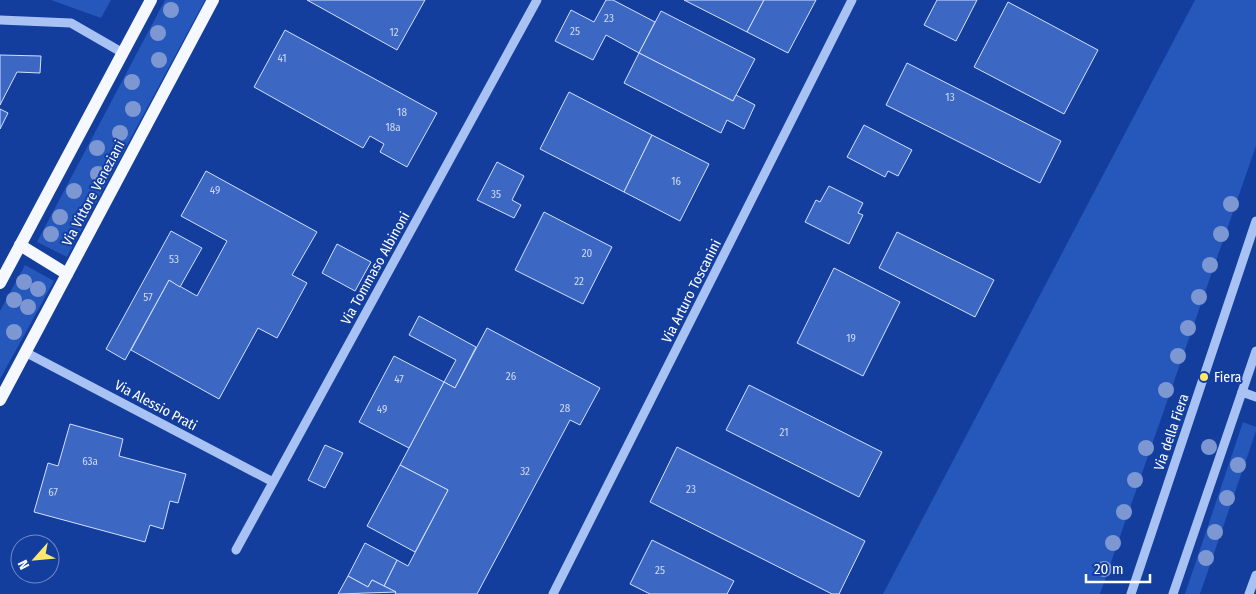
<svg xmlns="http://www.w3.org/2000/svg" width="1256" height="594" font-family="'Fira Sans Condensed',sans-serif">
<style>
.green{fill:#2657bb}
.building{fill:#3c68c4;stroke:#d1e0fd}
.lines{fill:none;stroke-linecap:round;stroke-linejoin:round}
.minor{stroke:#a9c2f4;stroke-width:9}
.major{stroke:#f6f8ff;stroke-width:12}
.tree{fill:#7c97d2}
.poi-dot{fill:#ffe76c;stroke:#133e9d;stroke-width:2}
.labels{text-anchor:middle;stroke-width:4;stroke-linejoin:round;paint-order:stroke}
.number-label{font-size:11px;fill:#ced9f0}
.street-label{font-size:14px;fill:#fff;stroke:#133e9d}
.poi-label{font-size:14px;fill:#fff;stroke:#133e9d;text-anchor:start}
</style>
<rect width="100%" height="100%" fill="#133e9d"/>
<g class="green">
<polygon points="51,0 111,0 101,18"/>
<polygon points="165,0 205,0 67,257 37,242"/>
<polygon points="1195,0 1256,0 1256,146 1100,594 883,594"/>
<polygon points="25,265 54,281 0,379 0,311"/>
<polygon points="1243,422 1256,427 1256,431 1200,594 1185,594"/>
</g>
<g class="building">
<polygon points="307,0 425,0 397,50"/>
<polygon points="606,0 613,0 655,22 639,53 606,35 593,60 555,41 571,10 594,22"/>
<polygon points="684,0 764,0 747,32"/>
<polygon points="764,0 816,0 788,53 747,32"/>
<polygon points="937,0 977,0 956,41 924,25"/>
<polygon points="1008,2 1098,50 1064,114 974,67"/>
<polygon points="661,11 755,59 733,101 639,53"/>
<polygon points="285,30 437,113 407,167 380,152 384,144 370,136 363,148 254,87"/>
<polygon points="639,53 733,101 736,95 755,105 744,129 727,120 721,133 624,83"/>
<polygon points="0,55 41,56 40,73 17,72 0,105"/>
<polygon points="907,63 1061,141 1040,183 886,105"/>
<polygon points="569,92 652,135 624,192 540,149"/>
<polygon points="0,109 8,113 0,129"/>
<polygon points="864,125 912,150 898,176 888,171 885,177 847,157"/>
<polygon points="652,135 709,164 680,221 624,192"/>
<polygon points="497,162 524,176 512,200 521,205 514,218 477,200"/>
<polygon points="206,171 317,232 292,275 307,283 277,338 258,328 219,399 131,350 169,280 197,296 227,241 181,216"/>
<polygon points="829,186 863,203 858,213 863,215 849,244 805,222 816,200 820,202"/>
<polygon points="544,212 612,247 583,304 515,270"/>
<polygon points="171,231 202,248 180,287 169,280 125,360 106,349"/>
<polygon points="897,232 994,280 975,317 879,268"/>
<polygon points="337,244 371,262 355,291 322,273"/>
<polygon points="834,268 900,302 863,376 797,343"/>
<polygon points="419,316 476,347 455,388 444,382 456,360 409,335"/>
<polygon points="487,328 600,388 580,425 570,420 477,594 395,594 396,592 384,586 397,560 408,566 448,490 400,465 444,382 455,388"/>
<polygon points="394,356 444,382 409,448 359,422"/>
<polygon points="749,385 882,452 859,497 726,430"/>
<polygon points="70,424 123,439 119,456 186,474 178,503 170,501 163,529 150,525 145,542 34,512 48,463 58,466"/>
<polygon points="325,445 343,453 325,488 308,480"/>
<polygon points="677,447 865,541 839,594 832,594 650,502"/>
<polygon points="400,465 448,490 415,552 367,526"/>
<polygon points="652,540 734,581 727,594 650,594 630,584"/>
<polygon points="365,543 397,560 384,586 372,580 368,587 348,576"/>
<polygon points="348,576 368,587 372,580 396,592 338,594"/>
</g>
<g class="lines">
<g class="minor">
<polyline points="0,20 71,23 123,53"/>
<polyline points="25,352 273,482"/>
<polyline points="1242,392 1256,397"/>
<polyline points="236,550 537,0"/>
<polyline points="553,594 852,0"/>
<polyline points="1131,594 1256,221"/>
<polyline points="1173,594 1256,351"/>
<polyline points="1249,594 1256,575"/>
</g>
<g class="major">
<polyline points="20,245 67,274"/>
<polyline points="0,283 151,0"/>
<polyline points="0,400 213,0"/>
</g>
</g>
<g class="tree">
<circle cx="171" cy="10" r="8"/>
<circle cx="158" cy="33" r="8"/>
<circle cx="159" cy="60" r="8"/>
<circle cx="132" cy="82" r="8"/>
<circle cx="133" cy="109" r="8"/>
<circle cx="120" cy="133" r="8"/>
<circle cx="97" cy="148" r="8"/>
<circle cx="98" cy="174" r="8"/>
<circle cx="74" cy="191" r="8"/>
<circle cx="1231" cy="204" r="8"/>
<circle cx="60" cy="217" r="8"/>
<circle cx="51" cy="234" r="8"/>
<circle cx="1221" cy="234" r="8"/>
<circle cx="1210" cy="265" r="8"/>
<circle cx="24" cy="282" r="8"/>
<circle cx="38" cy="289" r="8"/>
<circle cx="1199" cy="297" r="8"/>
<circle cx="14" cy="300" r="8"/>
<circle cx="28" cy="307" r="8"/>
<circle cx="1188" cy="328" r="8"/>
<circle cx="14" cy="332" r="8"/>
<circle cx="1178" cy="356" r="8"/>
<circle cx="1166" cy="390" r="8"/>
<circle cx="1209" cy="447" r="8"/>
<circle cx="1146" cy="448" r="8"/>
<circle cx="1238" cy="465" r="8"/>
<circle cx="1135" cy="480" r="8"/>
<circle cx="1227" cy="498" r="8"/>
<circle cx="1124" cy="512" r="8"/>
<circle cx="1215" cy="532" r="8"/>
<circle cx="1113" cy="543" r="8"/>
<circle cx="1206" cy="558" r="8"/>
<circle cx="1104" cy="569" r="8"/>
</g>
<circle class="poi-dot" cx="1204" cy="377" r="5"/>
<g class="labels">
<g class="number-label">
<text x="609" y="22">23</text>
<text x="575" y="35">25</text>
<text x="394" y="36">12</text>
<text x="282" y="62">41</text>
<text x="950" y="101">13</text>
<text x="402" y="116">18</text>
<text x="393" y="131">18a</text>
<text x="676" y="185">16</text>
<text x="215" y="194">49</text>
<text x="496" y="198">35</text>
<text x="587" y="257">20</text>
<text x="174" y="263">53</text>
<text x="579" y="285">22</text>
<text x="148" y="301">57</text>
<text x="851" y="342">19</text>
<text x="511" y="380">26</text>
<text x="399" y="383">47</text>
<text x="565" y="412">28</text>
<text x="382" y="413">49</text>
<text x="784" y="436">21</text>
<text x="90" y="465">63a</text>
<text x="525" y="475">32</text>
<text x="691" y="493">23</text>
<text x="53" y="496">67</text>
<text x="660" y="574">25</text>
</g>
<g class="street-label">
<text transform="translate(93 193) rotate(-62)" y="5">Via Vittore Veneziani</text>
<text transform="translate(375 268) rotate(-61)" y="5">Via Tommaso Albinoni</text>
<text transform="translate(691 291) rotate(-63)" y="5">Via Arturo Toscanini</text>
<text transform="translate(156 405) rotate(28)" y="5">Via Alessio Prati</text>
<text transform="translate(1171 432) rotate(-71)" y="5">Via della Fiera</text>
</g>
<g class="poi-label">
<text x="1214" y="382">Fiera</text>
</g>
</g>
<g transform="translate(35 559) rotate(243)"><circle r="24" fill="#133e9d" stroke="#718bc4"/>
<path d="M0-4L9 19L0 12L-9 19Z" fill="#ffe76c"/>
<text y="-8" font-size="14" font-weight="bold" text-anchor="middle" fill="#ffffff">N</text>
</g>
<path d="M1086 574v8h64v-8" fill="none" stroke="#ffffff" stroke-width="2.5"/>
<text x="1094" y="574" font-size="15" fill="#ffffff" stroke="#133e9d" stroke-width="4" paint-order="stroke">20 m</text>
</svg>
